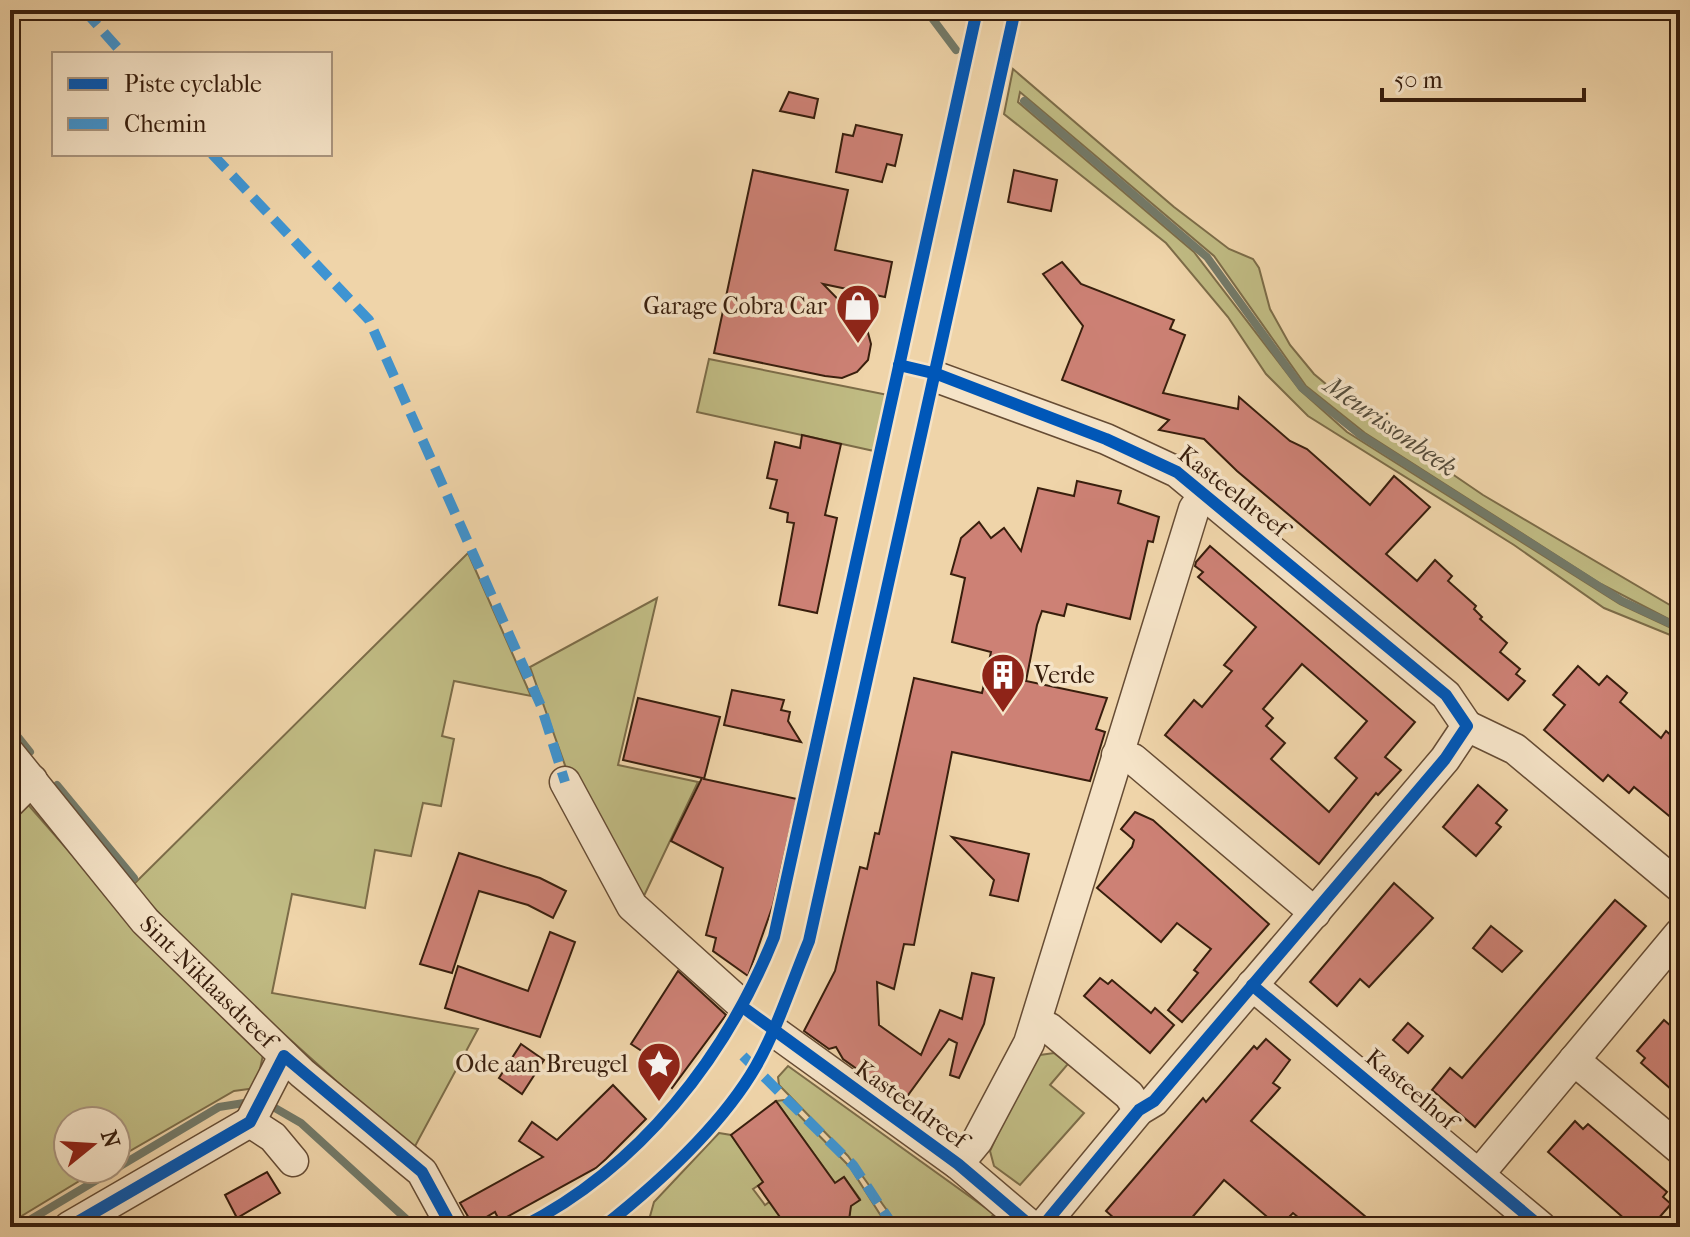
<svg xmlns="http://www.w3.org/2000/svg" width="1690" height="1237" font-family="'IM FELL French Canon',serif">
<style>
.green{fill:#c0bb83;stroke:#7c6c48;stroke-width:2}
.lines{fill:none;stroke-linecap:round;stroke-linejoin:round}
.stream{stroke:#737a69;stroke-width:8}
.building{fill:#cd8175;stroke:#381e0d;stroke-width:2;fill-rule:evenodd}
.minor-casing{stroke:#664c34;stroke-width:33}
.major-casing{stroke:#381e0d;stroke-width:41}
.minor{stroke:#f5e3c7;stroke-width:30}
.major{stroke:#efd4a9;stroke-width:38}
.quiet{stroke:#3e94d2;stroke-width:10;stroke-dasharray:20 10;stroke-linecap:butt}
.cycleway-casing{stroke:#f5e3c7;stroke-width:17}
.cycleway{stroke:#0057b8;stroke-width:12}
.labels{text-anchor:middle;stroke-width:7;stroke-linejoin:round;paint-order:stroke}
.poi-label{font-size:24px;fill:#381e0d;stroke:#f5e3c7;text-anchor:end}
.street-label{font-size:24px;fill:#381e0d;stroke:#f5e3c7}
.water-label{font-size:26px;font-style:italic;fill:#554c3b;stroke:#f5e3c7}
</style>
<rect width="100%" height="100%" fill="#efd4a9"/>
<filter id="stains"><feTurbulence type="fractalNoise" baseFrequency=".0025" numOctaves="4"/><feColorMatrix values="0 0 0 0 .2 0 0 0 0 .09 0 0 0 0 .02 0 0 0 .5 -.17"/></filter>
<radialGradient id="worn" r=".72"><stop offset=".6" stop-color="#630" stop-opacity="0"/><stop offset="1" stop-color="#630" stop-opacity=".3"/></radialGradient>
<g class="green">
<path d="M1013,69L1174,207L1229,249L1253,259L1259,268L1270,309L1290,345L1314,374L1351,405L1483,495L1680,611V625L1601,584L1365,433L1306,386L1214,256L1020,92L1018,102L1194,252L1300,390L1347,432L1620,604L1680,632V639L1604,608L1514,545L1308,416L1266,374L1228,317L1166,243L1004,114Z"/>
<path d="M709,359L888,395L874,451L697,412Z"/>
<path d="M468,553L531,696L454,681L442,736L454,739L441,806L423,803L411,856L375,850L365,908L292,894L272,993L478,1029L413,1150L206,964L133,885Z"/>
<path d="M657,598L618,765L698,782L642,900L566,768L530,667Z"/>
<path d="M10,784L116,905L263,1055L256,1088L234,1091L116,1159V1121H68V1169H99L10,1223Z"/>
<path d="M1054,1053L1068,1064L1050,1085L1084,1113L1020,1185L994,1166L990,1151L1033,1056Z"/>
<path d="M788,1066L994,1214L983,1227H899L848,1156L779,1085L778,1077Z"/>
<path d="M784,1100L850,1167L888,1227H849L845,1221L850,1214L846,1209L860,1199L844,1177L835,1183L776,1101Z"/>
<path d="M719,1133L731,1135L765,1181L753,1189L765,1205L776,1197L787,1227H647L654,1202Z"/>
</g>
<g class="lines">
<g class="stream">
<path d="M926,10L956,50"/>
<path d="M1024,101L1207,257L1302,388L1359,434L1622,601L1680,628"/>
<path d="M10,727L30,752"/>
<path d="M57,785L134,878"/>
<path d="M275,1108L301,1123L415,1227"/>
<path d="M18,1227L219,1107L244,1103"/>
</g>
</g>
<g class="building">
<path d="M789,92L818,99L814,118L780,111Z"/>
<path d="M856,125L902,135L895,166L887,164L882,182L836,172L843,134L853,136Z"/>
<path d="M753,170L848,190L835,250L892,262L885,297L823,284L867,329L871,344L868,360L857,372L842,378L825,376L714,353Z"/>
<path d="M1014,170L1057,180L1051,211L1008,202Z"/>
<path d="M1062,262L1081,284L1174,320L1170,329L1185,335L1163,393L1238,409L1239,397L1290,441L1307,449L1370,505L1394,476L1430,507L1386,554L1417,581L1435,560L1452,576L1448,581L1476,606L1474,609L1482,617L1480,619L1507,643L1500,652L1520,669L1516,674L1525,681L1508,700L1237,471L1204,439L1159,430L1169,420L1062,380L1083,326L1043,274Z"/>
<path d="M802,435L841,444L825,515L837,518L817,613L779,605L794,523L787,522L788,513L770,508L777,480L767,478L775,442L800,448Z"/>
<path d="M1077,481L1121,491L1118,503L1159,517L1153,542L1148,541L1130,619L1067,604L1064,616L1042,611L1037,625L1026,681L1107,698L1096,729L1105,732L1090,781L952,752L914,945L904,944L894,989L877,982L879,1025L921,1055L940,1010L962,1019L972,973L994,978L984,1024L959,1078L950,1075L957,1043L949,1039L903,1102L843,1059L836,1047L829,1049L804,1031L835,971L860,867L867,869L875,833L879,834L914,678L982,693L991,652L952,642L965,578L951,574L961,538L979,522L991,538L1004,528L1021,551L1038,488L1074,496Z"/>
<path d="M1210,546L1415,722L1385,757L1401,770L1378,795L1376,793L1319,864L1165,735L1194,700L1202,707L1232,671L1224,665L1256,627L1198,577L1203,572L1195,566L1196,562ZM1302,664L1367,721L1335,758L1357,778L1329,812L1271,759L1285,743L1266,726L1273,718L1263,709Z"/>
<path d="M1578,666L1599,685L1607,676L1627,693L1620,702L1661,738L1666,731L1680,743V825L1634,787L1629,793L1608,775L1603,781L1544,730L1565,705L1553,695Z"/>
<path d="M732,690L784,700L781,710L790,712L788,721L801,742L724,725Z"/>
<path d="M638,698L720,717L704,779L797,799L773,905L748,976L713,951L716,938L706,935L723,868L671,841L702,778L623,760Z"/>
<path d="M1478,785L1507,810L1496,823L1501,827L1476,856L1443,827Z"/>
<path d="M1135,812L1153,820L1269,924L1182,1022L1168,1010L1198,973L1194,970L1211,949L1177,923L1161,942L1097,888L1132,847L1134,840L1121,829Z"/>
<path d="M952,837L1029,854L1018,901L990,895L994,880Z"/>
<path d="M459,853L540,878L566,891L553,918L528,905L479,891L452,973L420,964Z"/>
<path d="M1394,883L1433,918L1369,987L1360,979L1337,1006L1310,982Z"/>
<path d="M1615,900L1646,926L1475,1127L1432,1090L1450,1068L1462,1078Z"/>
<path d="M1491,926L1522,951L1502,972L1473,948Z"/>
<path d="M550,932L575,942L540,1037L445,1008L458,966L528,991Z"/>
<path d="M678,971L726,1015L672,1088L653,1073L660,1063L631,1044Z"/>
<path d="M1100,978L1108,984L1112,980L1151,1013L1155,1008L1174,1025L1150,1053L1084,996Z"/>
<path d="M1664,1020L1680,1034V1097L1641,1063L1645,1058L1637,1051Z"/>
<path d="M1408,1023L1423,1036L1408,1053L1393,1040Z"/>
<path d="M1266,1039L1290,1060L1273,1083L1280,1088L1251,1121L1378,1227H1310L1293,1213L1279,1227L1224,1180L1184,1227H1124L1106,1211L1203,1098L1206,1102L1254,1046L1257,1049Z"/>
<path d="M521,1044L544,1060L522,1094L499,1078Z"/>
<path d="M613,1085L646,1119L606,1159L596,1168L507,1217L498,1218L495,1212L473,1225L460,1203L543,1157L519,1141L532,1122L557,1140Z"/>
<path d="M776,1101L835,1183L844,1177L860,1200L851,1206L848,1227H787L758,1186L763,1182L731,1135Z"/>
<path d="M1575,1121L1583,1129L1588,1124L1667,1192L1663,1197L1671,1204L1651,1227H1634L1548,1152Z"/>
<path d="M267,1172L280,1193L237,1218L225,1195Z"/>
</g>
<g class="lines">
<g class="minor-casing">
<g id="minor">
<path d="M920,371L1106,439L1177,472L1446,695L1467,726"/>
<path d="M1467,726L1515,749L1680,887"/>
<path id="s1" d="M10,754L145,921L302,1073L422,1172L452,1227"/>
<path d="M1117,755L1133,759L1315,913"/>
<path d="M565,782L632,906L761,1022L958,1164L1032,1227"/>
<path d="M10,802L32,780"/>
<path d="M1252,985L1541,1227"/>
<path d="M1036,1024L1049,1028L1129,1095L1139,1110"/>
<path d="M1574,1060L1680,1149"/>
<path d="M250,1122L284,1056"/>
<path d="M250,1122L273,1137L293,1161"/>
<path d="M958,1164L977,1141L1029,1043L1194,509L1206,492"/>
<path d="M1479,1174L1680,933"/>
<path d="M69,1227L250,1122"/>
<path d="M1042,1227L1139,1110L1154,1101L1445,759L1467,726"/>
</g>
</g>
<g class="major-casing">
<path id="major" d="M569,1227C647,1182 717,1107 759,1027C769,1007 774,984 781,964C810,878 826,788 846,699C898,470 948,240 997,10"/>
</g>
<use href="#minor" class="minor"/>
<use href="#major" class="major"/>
<g class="quiet">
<path d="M84,10L123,54"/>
<path d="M212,154L369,320L541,706L565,782"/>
<path d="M1678,641L1680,642"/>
<path d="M743,1056L853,1165L894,1227"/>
</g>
<g class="cycleway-casing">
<g id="cycleway">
<path d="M899,365L937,374L1106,439L1177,472L1446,695L1467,726L1445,759L1154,1101L1139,1110L1042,1227"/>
<path d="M1252,985L1541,1227"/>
<path d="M744,1008L958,1164L1032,1227"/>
<path d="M69,1227L250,1122L284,1056L422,1172L452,1227"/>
<path d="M522,1227C640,1167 726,1057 774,937L977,10"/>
<path d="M603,1227C656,1185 722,1125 756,1066C778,1027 792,982 809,941L1015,10"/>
</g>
</g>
<use href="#cycleway" class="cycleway"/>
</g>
<defs>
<g id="shop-pin" transform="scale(2.3)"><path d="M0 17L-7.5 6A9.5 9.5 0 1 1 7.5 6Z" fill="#8f2418" stroke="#f5e3c7"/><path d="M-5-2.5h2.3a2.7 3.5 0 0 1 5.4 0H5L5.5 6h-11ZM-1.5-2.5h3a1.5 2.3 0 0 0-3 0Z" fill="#fff"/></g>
<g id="building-pin" transform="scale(2.3)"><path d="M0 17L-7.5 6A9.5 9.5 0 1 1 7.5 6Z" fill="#8f2418" stroke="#f5e3c7"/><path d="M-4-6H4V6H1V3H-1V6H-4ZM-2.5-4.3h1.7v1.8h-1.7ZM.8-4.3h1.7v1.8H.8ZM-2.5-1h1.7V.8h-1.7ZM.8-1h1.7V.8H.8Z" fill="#fff"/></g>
<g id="sight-pin" transform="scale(2.3)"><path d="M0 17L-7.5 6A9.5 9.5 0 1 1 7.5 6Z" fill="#8f2418" stroke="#f5e3c7"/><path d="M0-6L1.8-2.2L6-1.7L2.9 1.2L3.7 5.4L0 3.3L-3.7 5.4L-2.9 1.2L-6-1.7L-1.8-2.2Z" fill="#fff"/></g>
</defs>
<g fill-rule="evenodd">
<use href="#shop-pin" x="858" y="306"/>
<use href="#building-pin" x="1003" y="675"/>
<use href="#sight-pin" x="659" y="1064"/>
</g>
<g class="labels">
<g class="poi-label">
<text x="827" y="314">Garage Cobra Car</text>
<text x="1034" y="683" text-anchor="start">Verde</text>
<text x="628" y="1072">Ode aan Breugel</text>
</g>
<g class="street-label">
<text transform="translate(1233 491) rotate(38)" y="8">Kasteeldreef</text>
<text dy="8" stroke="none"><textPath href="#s1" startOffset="302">Sint-Niklaasdreef</textPath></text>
<text transform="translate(1411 1089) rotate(40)" y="8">Kasteelhof</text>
<text transform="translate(911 1104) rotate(36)" y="8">Kasteeldreef</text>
</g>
<g class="water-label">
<text transform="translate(1391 426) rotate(35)" y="9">Meurissonbeek</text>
</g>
</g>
<rect width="1690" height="1237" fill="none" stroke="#efd4a9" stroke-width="40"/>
<rect x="12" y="12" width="1666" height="1213" fill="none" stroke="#381e0d" stroke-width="4"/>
<rect x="20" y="20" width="1650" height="1197" fill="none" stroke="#381e0d" stroke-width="2"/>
<rect x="52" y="52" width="280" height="104" fill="#f5e3c7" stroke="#a9947d" stroke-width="2"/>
<rect x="68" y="78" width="40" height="12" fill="#0057b8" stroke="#a9947d" stroke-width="2"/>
<text x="124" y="92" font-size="24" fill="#381e0d">Piste cyclable</text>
<rect x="68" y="118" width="40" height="12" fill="#3e94d2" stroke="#a9947d" stroke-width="2"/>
<text x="124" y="132" font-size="24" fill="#381e0d">Chemin</text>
<g transform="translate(92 1145) rotate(72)"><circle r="38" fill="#f5e3c7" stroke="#a9947d" stroke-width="2"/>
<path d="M0-6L14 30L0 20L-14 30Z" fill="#8f2418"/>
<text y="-12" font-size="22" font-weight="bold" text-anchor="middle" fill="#381e0d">N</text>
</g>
<path d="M1382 88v12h202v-12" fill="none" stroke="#381e0d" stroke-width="4"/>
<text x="1394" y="88" font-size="24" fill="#381e0d" stroke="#f5e3c7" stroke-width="6" paint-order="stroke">50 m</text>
<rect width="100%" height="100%" filter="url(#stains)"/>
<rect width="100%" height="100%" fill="url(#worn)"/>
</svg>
